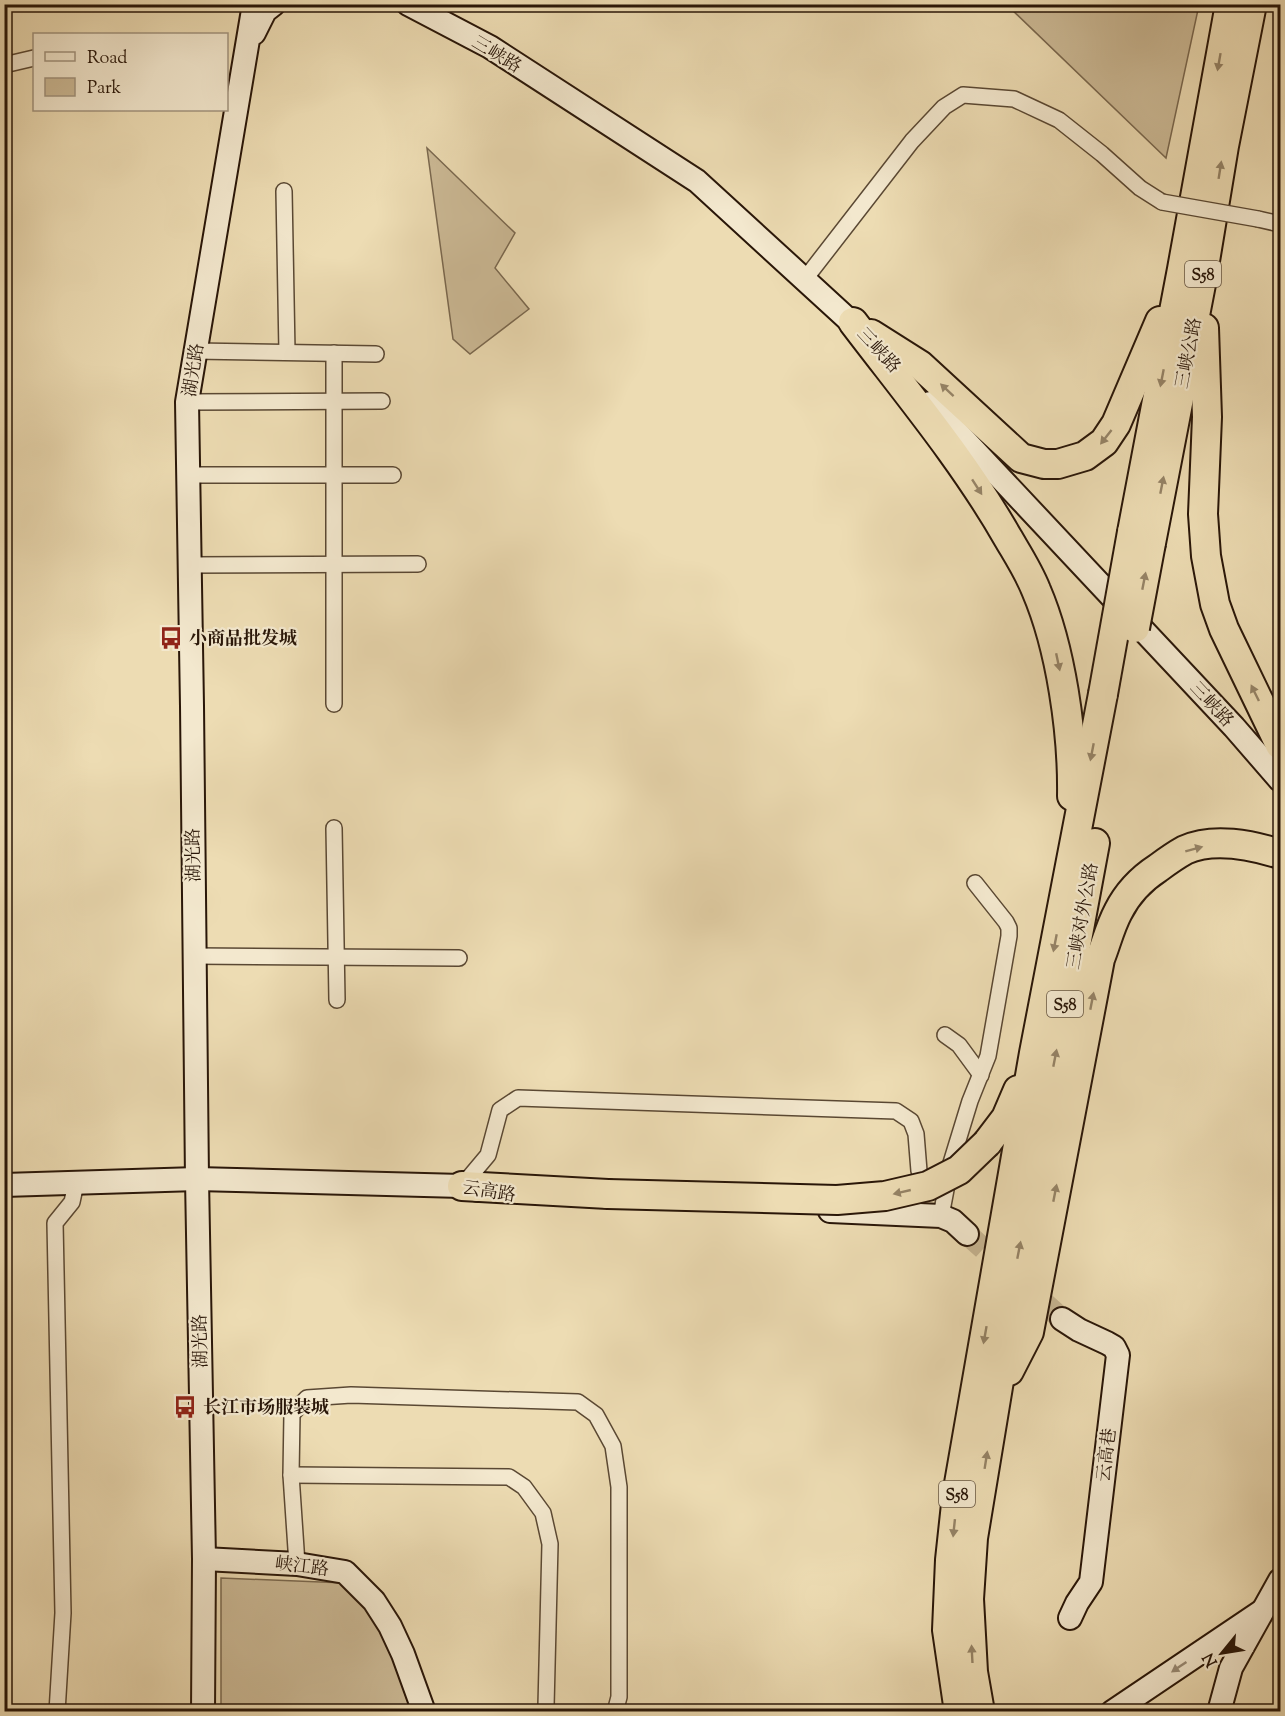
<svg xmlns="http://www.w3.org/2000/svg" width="1285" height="1716" font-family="'Sorts Mill Goudy','Noto Serif SC',serif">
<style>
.green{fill:#ccba96;stroke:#7a684f;stroke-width:1.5}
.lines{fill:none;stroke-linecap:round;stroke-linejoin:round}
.secondary-tunnel{stroke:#c6b491;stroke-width:22;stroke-dasharray:22 11;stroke-linecap:butt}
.street-casing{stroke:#5a4833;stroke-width:18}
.secondary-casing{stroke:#291608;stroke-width:26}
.highway-casing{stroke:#291608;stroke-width:32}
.street{stroke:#f3e8ce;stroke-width:15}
.secondary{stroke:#f3e8ce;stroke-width:22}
.highway{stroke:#eddcb3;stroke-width:28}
.street-bridge-casing{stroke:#5a4833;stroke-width:18;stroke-linecap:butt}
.highway-bridge-casing{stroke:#291608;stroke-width:32;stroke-linecap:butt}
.street-bridge{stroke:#f3e8ce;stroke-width:15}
.highway-bridge{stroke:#eddcb3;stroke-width:28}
.oneway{fill:#958366}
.oneway2{fill:#988a75}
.labels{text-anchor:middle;stroke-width:4.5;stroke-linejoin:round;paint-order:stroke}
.shield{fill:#f3e8ce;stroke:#665543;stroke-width:1.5}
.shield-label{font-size:16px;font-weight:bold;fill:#291608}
.street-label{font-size:18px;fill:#291608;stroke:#f3e8ce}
.poi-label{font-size:18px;font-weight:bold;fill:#291608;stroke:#f3e8ce;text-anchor:start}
</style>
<rect width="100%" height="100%" fill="#eddcb3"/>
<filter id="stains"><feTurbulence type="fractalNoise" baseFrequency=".00333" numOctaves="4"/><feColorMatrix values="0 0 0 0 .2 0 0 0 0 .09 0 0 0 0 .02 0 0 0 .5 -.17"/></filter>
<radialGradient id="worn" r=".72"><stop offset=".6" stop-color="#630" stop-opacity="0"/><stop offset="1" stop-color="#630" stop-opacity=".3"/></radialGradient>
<g class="green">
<path d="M1007,5H1199L1166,158Z"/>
<path d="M427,148L515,233L495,268L529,309L470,354L453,339Z"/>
<path d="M221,1578L345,1583L369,1609L390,1651L411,1711H221Z"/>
</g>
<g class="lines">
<path class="secondary-tunnel" d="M967,1234L1062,1319"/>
<g class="street-casing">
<g id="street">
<path d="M4,65L34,58"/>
<path d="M284,191L287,352"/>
<path d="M1258,219L1280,224"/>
<path d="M805,279L912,141L944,107L963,95L1014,99L1059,120L1102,154L1140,188L1162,202"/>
<path d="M195,351L376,354"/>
<path d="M334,353V704"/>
<path d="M187,402L382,401"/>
<path d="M188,475H393"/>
<path d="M190,565L418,564"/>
<path d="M334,828L337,1000"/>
<path d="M194,956L459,958"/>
<path d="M945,1035L959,1045L981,1075"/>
<path d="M462,1186L488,1155L500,1110L518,1098L896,1111L911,1121L916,1134L919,1171"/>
<path d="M941,1216L951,1163L970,1101L988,1056L1009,936V928L1006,922L975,883"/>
<path d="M291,1475L509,1477L524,1487L543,1513L550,1544L546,1706L548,1712"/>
<path d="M297,1564L291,1475L292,1414L307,1398L351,1395L578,1402L596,1415L613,1446L619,1487V1697L615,1712"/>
<path d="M57,1712L63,1613L55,1223L72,1202L76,1183"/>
</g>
</g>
<g class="secondary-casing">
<g id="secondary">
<path d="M408,4L490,47L697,181L864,334"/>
<path d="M254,33L265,11L274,4"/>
<path d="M930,403L1234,727L1280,780"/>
<path d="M4,1185L197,1179L462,1186L478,1190"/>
<path d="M830,1211L941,1216L953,1221L967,1234"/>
<path d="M1062,1319L1079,1330L1107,1343L1114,1347L1118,1355L1091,1582L1077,1603L1070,1618"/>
<path d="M204,1559L297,1564L345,1572L374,1601L390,1626L403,1654L424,1712"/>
<path d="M203,1712L204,1559L197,1179L192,706L187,402L254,4"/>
<path d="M1112,1712L1262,1611"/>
<path d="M1219,1712L1231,1668L1280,1580"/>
</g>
</g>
<g class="highway-casing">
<g id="highway">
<path d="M853,322C907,393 964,461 1008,538C1018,555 1029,572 1036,590C1061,648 1073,733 1072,796"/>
<path d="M1204,328L1207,417L1203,514L1206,556L1215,604L1224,629L1280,745"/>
<path d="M871,334L920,365L1021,458L1044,464H1058L1085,456L1104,442L1116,424L1160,321"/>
<path d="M1132,532L1182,269L1230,4"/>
<path d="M1151,543L1202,279L1224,146L1252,4"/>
<path d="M987,1143L1006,1118L1018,1090"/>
<path d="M462,1186L608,1194"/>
<path d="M1009,1371L1029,1332L1100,959C1106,944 1110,927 1118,912C1127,894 1141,879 1158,868C1166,862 1176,855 1185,850C1214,837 1251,845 1280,854"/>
<path d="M959,1712L947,1630L950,1560L957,1495L1034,1053L1103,694"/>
<path d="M980,1712L973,1672L969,1599L973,1538L1011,1308L1015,1274L1095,843"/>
</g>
</g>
<use href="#street" class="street"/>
<use href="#secondary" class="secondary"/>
<use href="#highway" class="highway"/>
<g class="street-bridge-casing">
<path id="street-bridge" d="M1162,202L1258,219"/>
</g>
<g class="highway-bridge-casing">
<g id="highway-bridge">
<path d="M1135,628L1151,543"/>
<path d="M1103,694L1132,532"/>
<path d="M608,1194L837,1200L885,1196L928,1186L959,1170L987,1143"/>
</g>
</g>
<use href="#street-bridge" class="street-bridge"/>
<use href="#highway-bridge" class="highway-bridge"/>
</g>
<defs><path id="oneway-solid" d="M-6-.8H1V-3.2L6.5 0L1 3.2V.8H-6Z" transform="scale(1.5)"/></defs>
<g class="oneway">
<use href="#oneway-solid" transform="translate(1219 62) rotate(100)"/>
<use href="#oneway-solid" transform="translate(1220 170) rotate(-81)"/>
<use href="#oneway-solid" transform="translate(1162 378) rotate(101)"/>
<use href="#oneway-solid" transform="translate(947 390) rotate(-137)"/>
<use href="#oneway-solid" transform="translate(1106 437) rotate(128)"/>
<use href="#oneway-solid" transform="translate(1162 485) rotate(-79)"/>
<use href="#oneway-solid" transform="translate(977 487) rotate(57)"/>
<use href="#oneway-solid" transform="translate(1144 581) rotate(-79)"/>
<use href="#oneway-solid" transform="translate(1058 662) rotate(78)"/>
<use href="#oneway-solid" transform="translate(1255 693) rotate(-116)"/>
<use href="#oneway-solid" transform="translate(1092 752) rotate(101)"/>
<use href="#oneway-solid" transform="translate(1194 849) rotate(-15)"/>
<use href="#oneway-solid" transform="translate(1055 943) rotate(101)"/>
<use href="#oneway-solid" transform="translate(1092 1001) rotate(-79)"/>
<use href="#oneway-solid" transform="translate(1055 1058) rotate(-79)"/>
<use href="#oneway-solid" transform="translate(902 1192) rotate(167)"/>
<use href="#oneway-solid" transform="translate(1055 1193) rotate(-79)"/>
<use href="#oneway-solid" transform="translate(1019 1250) rotate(-79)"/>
<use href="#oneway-solid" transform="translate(985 1335) rotate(100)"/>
<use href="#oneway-solid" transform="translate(986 1460) rotate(-81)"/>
<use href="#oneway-solid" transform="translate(954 1528) rotate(96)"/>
<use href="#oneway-solid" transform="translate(972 1654) rotate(-93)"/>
</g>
<use class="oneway2" href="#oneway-solid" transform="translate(1179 1667) rotate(146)"/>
<defs>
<g id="bus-bare" transform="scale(1.8)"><path d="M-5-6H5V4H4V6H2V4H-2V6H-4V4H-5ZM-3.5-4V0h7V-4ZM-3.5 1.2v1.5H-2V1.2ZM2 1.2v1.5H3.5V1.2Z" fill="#8f2418" stroke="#f3e8ce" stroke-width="2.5" paint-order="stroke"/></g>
</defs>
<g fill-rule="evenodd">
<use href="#bus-bare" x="171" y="638"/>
<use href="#bus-bare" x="185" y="1407"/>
</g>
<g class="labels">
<g class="shield">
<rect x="1185" y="261" width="36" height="26" rx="4.5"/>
<rect x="1047" y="991" width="36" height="26" rx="4.5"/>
<rect x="939" y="1481" width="36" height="26" rx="4.5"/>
</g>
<g class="shield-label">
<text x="1203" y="280">S58</text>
<text x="1065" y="1010">S58</text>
<text x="957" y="1500">S58</text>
</g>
<g class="street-label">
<text transform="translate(497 54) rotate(31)" y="6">三峡路</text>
<text transform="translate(879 350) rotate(47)" y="6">三峡路</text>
<text transform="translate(1188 353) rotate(-79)" y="6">三峡公路</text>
<text transform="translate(193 370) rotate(-81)" y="6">湖光路</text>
<text transform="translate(1212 704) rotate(47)" y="6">三峡路</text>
<text transform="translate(193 855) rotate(-91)" y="6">湖光路</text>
<text transform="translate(1082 916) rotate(-80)" y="6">三峡对外公路</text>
<text transform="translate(489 1191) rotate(9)" y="6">云高路</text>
<text transform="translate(200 1341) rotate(-91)" y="6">湖光路</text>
<text transform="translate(1106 1455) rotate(-83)" y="6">云高巷</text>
<text transform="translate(302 1566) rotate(7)" y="6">峡江路</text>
</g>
<g class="poi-label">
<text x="189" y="644">小商品批发城</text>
<text x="203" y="1413">长江市场服装城</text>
</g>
</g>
<rect width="1285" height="1716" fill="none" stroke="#eddcb3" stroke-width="24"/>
<rect x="6" y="6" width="1273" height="1704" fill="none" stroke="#291608" stroke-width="3"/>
<rect x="12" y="12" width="1261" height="1692" fill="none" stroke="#291608" stroke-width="1.5"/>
<rect x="33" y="33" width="195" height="78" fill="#f3e8ce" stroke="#a2947f" stroke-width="1.5"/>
<rect x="45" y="52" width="30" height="9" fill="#f3e8ce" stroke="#a2947f" stroke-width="1.5"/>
<text x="87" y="63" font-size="18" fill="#291608">Road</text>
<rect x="45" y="78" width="30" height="18" fill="#ccba96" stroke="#a2947f" stroke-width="1.5"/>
<text x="87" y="93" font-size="18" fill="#291608">Park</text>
<g transform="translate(1222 1653) rotate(240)" stroke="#f3e8ce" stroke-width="4.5" paint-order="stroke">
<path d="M0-4.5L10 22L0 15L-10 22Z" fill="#291608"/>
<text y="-9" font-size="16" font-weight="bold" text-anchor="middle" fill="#291608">N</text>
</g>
<rect width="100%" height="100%" filter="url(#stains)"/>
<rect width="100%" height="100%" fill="url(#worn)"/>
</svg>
